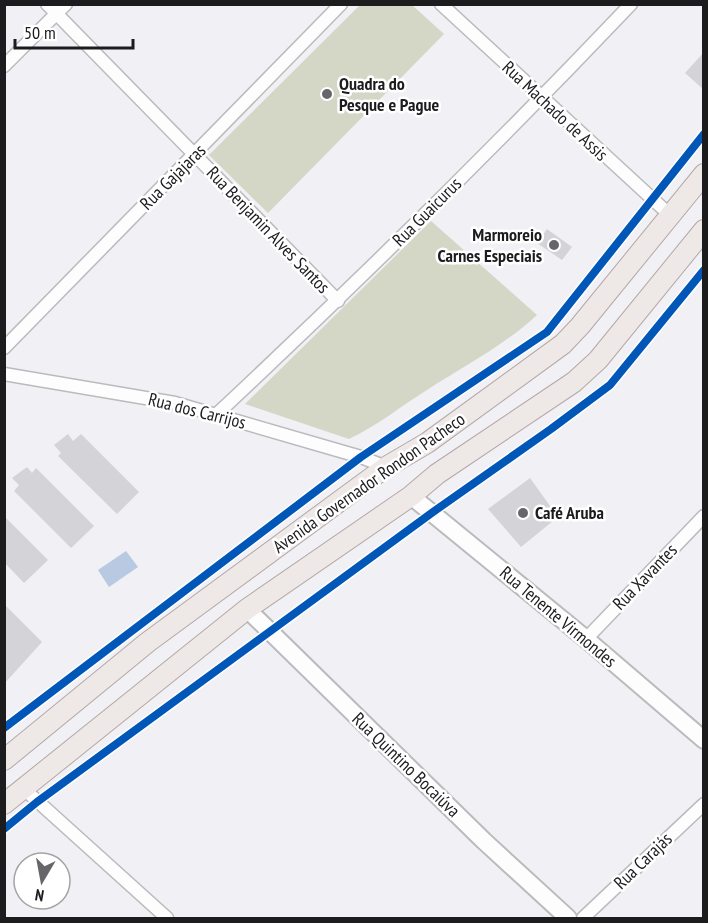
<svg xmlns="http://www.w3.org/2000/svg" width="708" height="923" font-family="'PT Sans Narrow',sans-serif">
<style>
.green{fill:#d4d6c6}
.water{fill:#b7cae1}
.building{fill:#d4d4d8}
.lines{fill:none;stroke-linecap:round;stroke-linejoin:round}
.minor-casing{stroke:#bbbbbe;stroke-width:15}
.tertiary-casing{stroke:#bbbbbe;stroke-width:20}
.primary-casing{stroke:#b4a8a7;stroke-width:22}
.minor{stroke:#fdfdfe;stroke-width:12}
.tertiary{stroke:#fdfdfe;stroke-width:16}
.primary{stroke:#eee8e7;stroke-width:20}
.cycleway-casing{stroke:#fff;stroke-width:11}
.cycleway{stroke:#0057b8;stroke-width:8}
.poi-dot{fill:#66666a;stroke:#fff;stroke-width:2}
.labels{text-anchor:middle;stroke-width:5;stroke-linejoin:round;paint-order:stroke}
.poi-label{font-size:18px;font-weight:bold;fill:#1c1c1f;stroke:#fff;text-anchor:start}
.street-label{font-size:18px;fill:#1c1c1f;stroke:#fff}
</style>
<rect width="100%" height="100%" fill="#f0f0f5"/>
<g class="green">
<path d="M360,5H412L444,34L268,213L209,155Z"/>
<path d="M431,221L537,315C505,345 464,366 427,390C401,406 377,426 349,439L245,404Z"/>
</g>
<path class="water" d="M126,551L138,567L109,587L98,570Z"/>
<g class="building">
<path d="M704,52V90L685,73Z"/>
<path d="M547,229L572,247L562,260L537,243Z"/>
<path d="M68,434L73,441L81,434L139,492L117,514L58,456L61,453L54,445Z"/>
<path d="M27,467L32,473L36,468L94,526L71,548L14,491L19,485L12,478Z"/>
<path d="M530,478L558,517L521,547L488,509Z"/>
<path d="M4,516L48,560L24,583L4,562Z"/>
<path d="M4,604L42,642L4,684Z"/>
</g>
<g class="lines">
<g class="minor-casing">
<g id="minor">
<path d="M47,4L338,301"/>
<path d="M441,4L671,216"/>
<path d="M4,66L66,4"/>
<path d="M4,348L341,4"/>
<path d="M4,374L175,403L361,457L386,467"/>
<path d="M217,414C359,281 497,145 631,4"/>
<path d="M586,639L704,516"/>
<path d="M24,789L167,918"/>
<path d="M583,918L704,804"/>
</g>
</g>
<g class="tertiary-casing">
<g id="tertiary">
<path d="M411,496L586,639L704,740"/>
<path d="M247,609L484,841L568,918"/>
</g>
</g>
<g class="primary-casing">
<g id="primary">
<path d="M4,760L148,642L386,467L427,443L563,344L580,326L704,174"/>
<path d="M4,804L247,609L411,496L437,474L574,382L598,360L704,230"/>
</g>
</g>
<use href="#minor" class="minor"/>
<use href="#tertiary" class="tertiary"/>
<use href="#primary" class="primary"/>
<g class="cycleway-casing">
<g id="cycleway">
<path d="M4,728L361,457L547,332L704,134"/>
<path d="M4,829L37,802L433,512L551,429L610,385L704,270"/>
</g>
</g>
<use href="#cycleway" class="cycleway"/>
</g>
<g class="poi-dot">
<circle cx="327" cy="94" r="6"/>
<circle cx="554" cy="245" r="6"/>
<circle cx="523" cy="513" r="6"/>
</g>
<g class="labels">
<g class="poi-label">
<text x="339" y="90">Quadra do<tspan x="339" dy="21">Pesque e Pague</tspan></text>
<text x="542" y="241" text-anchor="end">Marmoreio<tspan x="542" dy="21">Carnes Especiais</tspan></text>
<text x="535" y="519">Café Aruba</text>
</g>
<g class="street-label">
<text transform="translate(555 111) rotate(43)" y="6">Rua Machado de Assis</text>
<text transform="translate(173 177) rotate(-45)" y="6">Rua Gajajaras</text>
<text transform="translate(427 212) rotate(-45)" y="6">Rua Guaicurus</text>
<text transform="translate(268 230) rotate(46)" y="6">Rua Benjamin Alves Santos</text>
<text transform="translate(197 411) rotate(14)" y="6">Rua dos Carrijos</text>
<text transform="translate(369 483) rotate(-35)" y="6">Avenida Governador Rondon Pacheco</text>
<text transform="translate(645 577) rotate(-46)" y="6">Rua Xavantes</text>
<text transform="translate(558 617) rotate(40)" y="6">Rua Tenente Virmondes</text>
<text transform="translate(406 765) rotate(44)" y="6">Rua Quintino Bocaiúva</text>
<text transform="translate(643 861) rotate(-44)" y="6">Rua Carajás</text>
</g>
</g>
<rect width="708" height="923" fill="none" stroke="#1c1c1f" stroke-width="12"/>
<g transform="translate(42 881) rotate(190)"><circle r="28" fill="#ffffff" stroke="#a4a4a5" stroke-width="1.5"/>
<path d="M0-4.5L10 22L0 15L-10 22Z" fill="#66666a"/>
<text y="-9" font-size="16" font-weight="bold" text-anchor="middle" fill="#1c1c1f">N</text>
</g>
<path d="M15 39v9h118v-9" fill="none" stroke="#1c1c1f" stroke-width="3"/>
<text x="24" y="39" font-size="18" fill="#1c1c1f" stroke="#ffffff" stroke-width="4.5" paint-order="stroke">50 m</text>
</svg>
